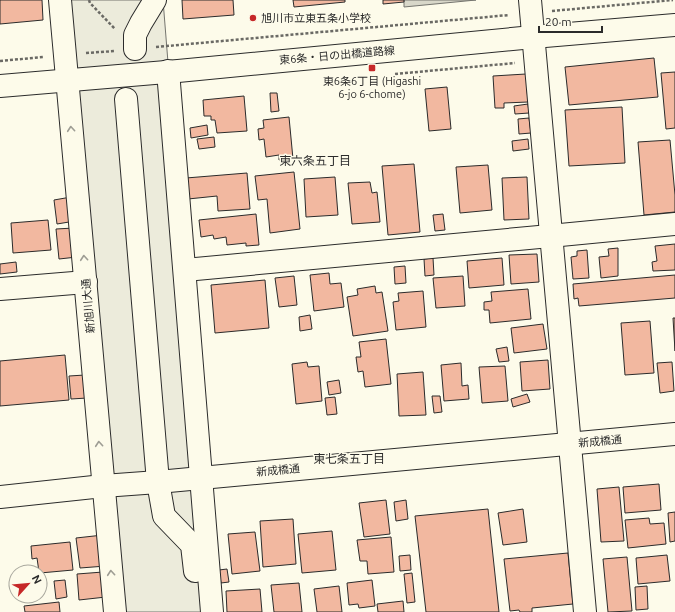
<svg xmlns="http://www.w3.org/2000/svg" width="675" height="612" font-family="Ubuntu,'Noto Sans JP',sans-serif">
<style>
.green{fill:#ecebdb;stroke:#74746e}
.water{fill:#d8d7c9;stroke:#74746e}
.building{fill:#f2b8a0;stroke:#2b2b2b}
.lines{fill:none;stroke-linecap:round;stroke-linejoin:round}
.minor-casing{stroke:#2b2b2b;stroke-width:24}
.path{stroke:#6a6964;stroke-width:2.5;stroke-dasharray:3 2;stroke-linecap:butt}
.minor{stroke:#fdfbea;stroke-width:22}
.oneway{stroke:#9e9d94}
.poi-dot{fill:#c62828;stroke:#fdfbea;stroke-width:1.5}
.labels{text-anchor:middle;stroke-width:3;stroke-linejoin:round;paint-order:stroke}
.poi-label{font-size:11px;fill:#2b2b2b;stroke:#fdfbea;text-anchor:start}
.street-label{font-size:11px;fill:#2b2b2b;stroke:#fdfbea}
.neighbourhood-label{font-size:12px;fill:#2b2b2b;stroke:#fdfbea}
</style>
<rect width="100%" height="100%" fill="#fdfbea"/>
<path class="green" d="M60,0H163L212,612H115Z"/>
<path class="water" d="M404,0H476L404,7Z"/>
<g class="building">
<path d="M0,0H42L43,20L0,24Z"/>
<path d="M182,0H233L234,15L183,19Z"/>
<path d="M293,0H345V2L294,7Z"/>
<path d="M383,0H404V2L383,4Z"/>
<path d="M654,58L658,97L569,105L565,67Z"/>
<path d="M675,72V128L666,129L661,73Z"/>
<path d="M526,74L528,102L504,103V108H495L493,76Z"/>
<path d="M447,87L451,129L429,131L425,89Z"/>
<path d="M270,93H277L279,111L271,112Z"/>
<path d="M244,96L247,131L217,133L215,120H211V116H204L203,100Z"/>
<path d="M528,104L529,113L515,114L514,106Z"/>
<path d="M622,107L625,163L569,166L565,110Z"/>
<path d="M289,117L293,159L279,160V155L266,157L264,139L259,140L258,129L264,128L263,120Z"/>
<path d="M529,118L531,133L519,134L518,119Z"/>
<path d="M207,125L208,135L191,138L190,128Z"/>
<path d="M214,137L215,147L199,149L197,139Z"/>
<path d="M528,139L529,149L513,151L512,141Z"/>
<path d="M670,140L675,195V212L644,215L638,142Z"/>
<path d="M414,164L420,232L388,235L382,166Z"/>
<path d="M488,165L492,210L460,213L456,167Z"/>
<path d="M294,172L300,229L270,233L267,199L258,200L255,176Z"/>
<path d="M247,173L250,209L218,211L217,196L188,199L186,178Z"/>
<path d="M335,177L338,215L306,217L304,179Z"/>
<path d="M527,177L529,219L504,220L502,178Z"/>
<path d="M370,182L372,193L377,192L380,222L352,224L348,183Z"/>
<path d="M71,197L75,221L57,224L54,200Z"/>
<path d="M256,214L259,245L246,246V243L227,245L226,237L214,239L213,235L201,237L199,220Z"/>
<path d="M443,214L445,230L435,231L433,215Z"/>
<path d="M48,220L51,250L13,253L11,223Z"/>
<path d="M74,228L77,257L59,259L56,229Z"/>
<path d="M675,244V270L653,271L652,262L657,261L655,246Z"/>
<path d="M618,248V276L601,278L599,257L609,256L608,249Z"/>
<path d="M587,250L589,278L573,279L571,257L577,256V251Z"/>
<path d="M537,254L539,282L511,284L509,255Z"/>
<path d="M433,258L434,275L425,276L424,259Z"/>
<path d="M502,258L504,285L469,288L467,261Z"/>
<path d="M16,262L17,272L0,274V264Z"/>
<path d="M405,266L406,283L395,284L394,267Z"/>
<path d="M329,273L330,284L341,283L344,307L314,311L310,275Z"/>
<path d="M675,275V298L579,306L578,298L574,299L573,284Z"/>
<path d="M294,276L297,305L279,307L275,278Z"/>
<path d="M463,276L465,306L436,308L433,278Z"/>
<path d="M265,280L269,328L215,333L211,285Z"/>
<path d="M375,286L376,293L382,292L388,331L353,336L347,297L358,295L357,289Z"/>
<path d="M528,289L531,319L490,323L489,310H484V302L492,301L491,292Z"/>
<path d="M423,291L426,327L396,330L393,302L399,301L398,293Z"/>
<path d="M310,315L312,329L300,331L299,317Z"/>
<path d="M673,318H675V351Z"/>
<path d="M650,321L654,373L625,375L621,323Z"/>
<path d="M543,324L547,349L514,353L511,328Z"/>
<path d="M386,339L391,384L365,387L363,371L358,372L356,357H361L359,342Z"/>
<path d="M507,347L509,361L499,362L496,349Z"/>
<path d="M65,355L69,400L0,406V361Z"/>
<path d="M548,360L550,389L522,391L520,362Z"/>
<path d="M307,362L308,367L319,366L322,401L296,404L292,364Z"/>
<path d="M672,362L674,391L660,393L657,363Z"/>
<path d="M461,363L462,386L468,385L469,399L444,401L441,365Z"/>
<path d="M505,366L508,401L482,403L479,367Z"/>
<path d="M423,372L426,415L399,416L397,374Z"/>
<path d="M85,375L87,398L71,399L69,376Z"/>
<path d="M339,380L341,393L329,395L327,382Z"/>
<path d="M527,394L530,402L513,407L511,399Z"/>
<path d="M432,396H440L442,412L434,413Z"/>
<path d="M335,397L337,414L327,415L325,398Z"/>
<path d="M659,484L661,510L625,513L623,487Z"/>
<path d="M619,487L624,541L601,542L597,489Z"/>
<path d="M386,500L390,534L364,537L359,503Z"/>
<path d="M406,500L408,519L396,521L394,502Z"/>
<path d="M488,509L499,612H426L415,516Z"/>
<path d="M523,509L527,542L503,545L498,513Z"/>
<path d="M675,512V541L670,542L668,513Z"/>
<path d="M649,518L650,524L664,523L666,544L628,548L625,520Z"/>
<path d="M293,519L296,564L263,567L260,521Z"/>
<path d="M332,531L336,570L302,573L298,534Z"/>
<path d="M255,532L260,571L232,574L228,534Z"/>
<path d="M103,535L106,566L80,568L76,538Z"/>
<path d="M391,537L394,572L368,574L367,561H360L357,540Z"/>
<path d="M70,542L73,570L40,573L39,572L37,558L32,559L31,546Z"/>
<path d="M568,553L573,604L532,608V612H520L519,610L510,611L504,559Z"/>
<path d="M410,555L411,570L400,571L399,556Z"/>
<path d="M667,555L670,581L638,584L636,558Z"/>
<path d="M627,557L632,611L608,612L603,559Z"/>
<path d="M227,569L229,582L221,583L219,570Z"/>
<path d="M103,572L106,597L79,600L77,574Z"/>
<path d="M412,573L415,602L407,603L404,574Z"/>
<path d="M65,580L67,597L56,599L54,581Z"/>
<path d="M372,580L375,606L359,608L358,604L349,605L347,583Z"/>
<path d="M299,583L302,612H274L271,585Z"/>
<path d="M339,586L342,612H317L314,589Z"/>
<path d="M647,586L648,609L636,610L635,587Z"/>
<path d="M260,589L262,612H227L226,591Z"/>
<path d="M403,601L404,612H378L377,604Z"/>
<path d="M59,602L60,612H25L24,606Z"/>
</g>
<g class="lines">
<g class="minor-casing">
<g id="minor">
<path d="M60,0L115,612"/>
<path d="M530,0L585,612"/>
<path d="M135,49V35L141,23L155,0"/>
<path d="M168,71L212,612"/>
<path d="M0,86L178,71L533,37L675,25"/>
<path d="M126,99L158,482L164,516L192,545L195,571"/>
<path d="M185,270L550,236L675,224"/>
<path d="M0,289L86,282"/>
<path d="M0,497L103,486L158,482L675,434"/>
</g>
</g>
<g class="path">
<path d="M89,0L90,3L115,29"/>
<path d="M552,11L673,0"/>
<path d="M156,47L509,15"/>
<path d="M86,53L115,51"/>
<path d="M0,61L43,57"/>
<path d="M395,74L515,63"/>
</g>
<use href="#minor" class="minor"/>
</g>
<defs><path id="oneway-chevron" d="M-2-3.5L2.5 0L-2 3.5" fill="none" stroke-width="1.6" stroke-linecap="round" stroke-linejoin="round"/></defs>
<g class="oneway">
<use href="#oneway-chevron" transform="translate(71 129) rotate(-95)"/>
<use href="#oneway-chevron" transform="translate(84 258) rotate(-95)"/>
<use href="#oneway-chevron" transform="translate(99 444) rotate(-95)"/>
<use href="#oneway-chevron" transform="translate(111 573) rotate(-95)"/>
</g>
<g class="poi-dot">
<circle cx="253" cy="18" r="4"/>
<rect x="368" y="64" width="8" height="8" rx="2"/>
</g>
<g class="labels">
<g class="poi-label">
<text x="261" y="22">旭川市立東五条小学校</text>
<text x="372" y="85" text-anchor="middle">東6条6丁目 (Higashi<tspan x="372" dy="13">6-jo 6-chome)</tspan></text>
</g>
<g class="street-label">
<text transform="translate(337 55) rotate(-5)" y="4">東6条・日の出橋道路線</text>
<text transform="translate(88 306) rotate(-95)" y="4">新旭川大通</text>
<text transform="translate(600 441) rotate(-5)" y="4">新成橋通</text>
<text transform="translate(278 470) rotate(-5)" y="4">新成橋通</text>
</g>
<g class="neighbourhood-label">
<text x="315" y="165">東六条五丁目</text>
<text x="349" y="463">東七条五丁目</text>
</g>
</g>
<g transform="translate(28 584) rotate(63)"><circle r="19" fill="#fdfbea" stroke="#a9a89e"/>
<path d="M0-3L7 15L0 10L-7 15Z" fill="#c62828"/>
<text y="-6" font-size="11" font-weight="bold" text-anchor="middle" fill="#2b2b2b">N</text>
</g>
<path d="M539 26v6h63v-6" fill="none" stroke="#2b2b2b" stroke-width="2"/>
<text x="545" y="26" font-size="12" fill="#2b2b2b" stroke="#fdfbea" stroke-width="3" paint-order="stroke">20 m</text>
</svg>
